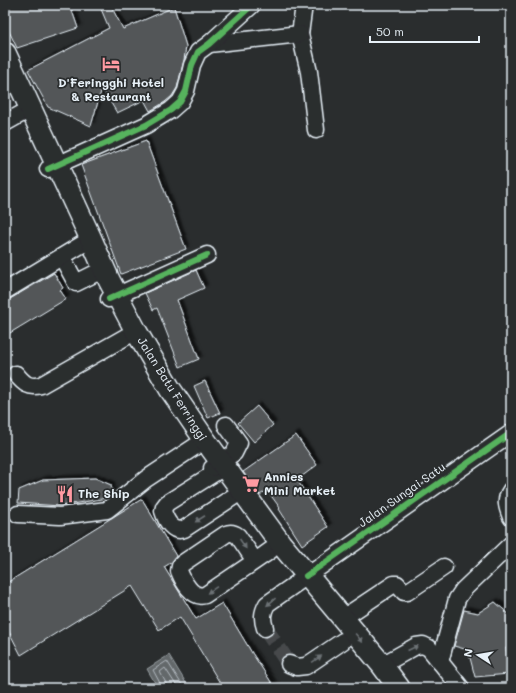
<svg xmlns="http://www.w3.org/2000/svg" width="516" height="693" font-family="Mali,sans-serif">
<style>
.water{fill:#63686b;stroke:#989fa3}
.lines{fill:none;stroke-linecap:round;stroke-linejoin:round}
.shore{stroke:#b3bac0;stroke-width:1}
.building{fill:#535759;stroke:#e8f1f8;filter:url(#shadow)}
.minor-tunnel{stroke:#464a4c;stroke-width:16;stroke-dasharray:16 8;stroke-linecap:butt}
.minor-casing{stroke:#e8f1f8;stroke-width:19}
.major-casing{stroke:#e8f1f8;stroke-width:24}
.minor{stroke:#2a2d2e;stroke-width:16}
.major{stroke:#2a2d2e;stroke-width:21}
.cycleway-casing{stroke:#2a2d2e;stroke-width:8}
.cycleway{stroke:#56b35d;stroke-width:6}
.oneway{fill:#6c7275}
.labels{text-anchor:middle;stroke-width:3.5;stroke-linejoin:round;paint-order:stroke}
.poi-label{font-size:12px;font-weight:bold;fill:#e8f1f8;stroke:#2a2d2e;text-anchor:start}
.street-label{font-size:12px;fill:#e8f1f8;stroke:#2a2d2e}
</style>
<defs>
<filter id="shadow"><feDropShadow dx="3.5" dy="-3.5" stdDeviation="1" flood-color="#0009"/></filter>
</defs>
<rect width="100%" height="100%" fill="#2a2d2e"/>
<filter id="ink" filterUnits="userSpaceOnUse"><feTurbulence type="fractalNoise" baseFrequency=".025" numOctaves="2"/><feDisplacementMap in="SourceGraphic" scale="8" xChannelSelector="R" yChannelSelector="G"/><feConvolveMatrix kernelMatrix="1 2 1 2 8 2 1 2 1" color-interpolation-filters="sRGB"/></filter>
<g filter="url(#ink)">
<path class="water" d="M169,655L189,688H158L147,669Z"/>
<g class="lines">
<g class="shore">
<path d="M161,688V685L153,670L167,661L184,688"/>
<path d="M166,688V683L160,672L165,668L178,688"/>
</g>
</g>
<g class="building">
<path d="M5,5H70L78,28L17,48L5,23Z"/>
<path d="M111,6L123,29L174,7L186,46L184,60L177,88L172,96L165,102L150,111L144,100L117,113L102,88L91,126L48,107L28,70L109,28L101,9Z"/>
<path d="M146,141L186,249L121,274L81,165Z"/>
<path d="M196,270L204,288L177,300L199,359L180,367L157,308L153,310L145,293Z"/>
<path d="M54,273L63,288L60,290L66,299L5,336V300L10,299Z"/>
<path d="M205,381L220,413L208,418L194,386Z"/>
<path d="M257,406L273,425L254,442L238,423Z"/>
<path d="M296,435L317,465L297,480L328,527L302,545L279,509L280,508L267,490L260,495L243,472Z"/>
<path d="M95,478L111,485L112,494L107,498L60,506L18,503L19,490L43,480Z"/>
<path d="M142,499L176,556L172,562L164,567L196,619L222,603L252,653L275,688H223L180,617L159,630L132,586L21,655L5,624V584Z"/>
<path d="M495,602L511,616V644L506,648L509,674L475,677L468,650L454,646L464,610L478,613Z"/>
</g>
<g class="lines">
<path class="minor-tunnel" d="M265,628L289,664"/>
<g class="minor-casing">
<g id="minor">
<path d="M304,5L300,34L309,72L316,130"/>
<path d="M209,44L300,34"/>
<path d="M5,123L30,109"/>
<path d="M48,169L146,125L171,110L180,102L186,91L192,65L198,52L209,44L252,5"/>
<path d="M62,257L76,283L96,273"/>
<path d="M5,291L91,239"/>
<path d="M109,299L207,255"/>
<path d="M16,374C24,384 29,388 41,385L136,331"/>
<path d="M224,467L167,503L164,507L163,511C166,521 173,533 184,529L233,497"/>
<path d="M212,468L234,453L239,443L226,425"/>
<path d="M511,490C504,500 507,507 511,517"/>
<path d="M18,514L60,516L107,510L146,479L205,440"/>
<path d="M255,561L238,536C234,533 231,532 226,534L183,563L180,566L179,571C183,581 192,599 205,595L264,555L271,550"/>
<path d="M343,618L394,584H397L404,592H407L444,567"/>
<path d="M265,628C262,619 262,613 267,604L511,433"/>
<path d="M440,662L457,599L463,590L511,544"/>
<path d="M289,664L297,667L306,666L343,641"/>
<path d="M382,665L416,646L423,645L429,648L461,688"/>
</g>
</g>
<g class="major-casing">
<path id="major" d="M5,53L91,239L109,280L136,331L170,389L205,440L281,544L382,665L399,688"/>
</g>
<use href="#minor" class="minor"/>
<use href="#major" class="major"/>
<g class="cycleway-casing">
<g id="cycleway">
<path d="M48,169L146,125L171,110L180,102L186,91L192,65L198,52L209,44L252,5"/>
<path d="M109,299L207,255"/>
<path d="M306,576L511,433"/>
</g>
</g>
<use href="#cycleway" class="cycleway"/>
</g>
<defs><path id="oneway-solid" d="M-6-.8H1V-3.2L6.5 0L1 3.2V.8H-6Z"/></defs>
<g class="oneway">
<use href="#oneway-solid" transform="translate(200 519) rotate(147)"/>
<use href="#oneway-solid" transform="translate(243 544) rotate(56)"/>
<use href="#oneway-solid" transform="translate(212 590) rotate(146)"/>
<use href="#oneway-solid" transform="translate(271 602) rotate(140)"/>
<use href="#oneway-solid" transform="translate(359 638) rotate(50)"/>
<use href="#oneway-solid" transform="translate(413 648) rotate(-25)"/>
<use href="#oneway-solid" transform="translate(317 659) rotate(-35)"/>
</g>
</g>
<defs>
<g id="hotel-bare" transform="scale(1.38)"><path d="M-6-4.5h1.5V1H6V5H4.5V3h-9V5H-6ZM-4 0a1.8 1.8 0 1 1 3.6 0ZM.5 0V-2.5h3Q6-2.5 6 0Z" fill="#ff9aa2" stroke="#2a2d2e" stroke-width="2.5" paint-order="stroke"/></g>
<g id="supermarket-bare" transform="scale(1.38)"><path d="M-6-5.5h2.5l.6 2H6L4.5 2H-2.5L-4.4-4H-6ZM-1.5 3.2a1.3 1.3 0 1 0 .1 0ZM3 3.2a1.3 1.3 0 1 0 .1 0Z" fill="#ff9aa2" stroke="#2a2d2e" stroke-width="2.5" paint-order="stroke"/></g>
<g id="restaurant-bare" transform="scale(1.38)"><path d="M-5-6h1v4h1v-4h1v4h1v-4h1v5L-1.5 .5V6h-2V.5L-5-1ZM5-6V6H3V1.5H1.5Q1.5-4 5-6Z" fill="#ff9aa2" stroke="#2a2d2e" stroke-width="2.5" paint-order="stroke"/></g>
</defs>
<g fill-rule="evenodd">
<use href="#hotel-bare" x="111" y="64"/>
<use href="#supermarket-bare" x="251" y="484"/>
<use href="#restaurant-bare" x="65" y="494"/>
</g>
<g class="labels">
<g class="poi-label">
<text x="111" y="87" text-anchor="middle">D'Feringghi Hotel<tspan x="111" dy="14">&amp; Restaurant</tspan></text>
<text x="264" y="481">Annies<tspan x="264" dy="14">Mini Market</tspan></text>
<text x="78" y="498">The Ship</text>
</g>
<g class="street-label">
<text transform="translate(172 389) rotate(58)" y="4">Jalan Batu Ferringgi</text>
<text transform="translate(402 495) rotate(-35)" y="4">Jalan Sungai Satu</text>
</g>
</g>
<rect width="516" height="693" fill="none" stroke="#2a2d2e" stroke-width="20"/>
<rect x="10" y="10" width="496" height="673" fill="none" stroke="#e8f1f8" stroke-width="1.5" filter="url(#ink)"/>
<g transform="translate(478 655) rotate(282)" stroke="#2a2d2e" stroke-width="3" paint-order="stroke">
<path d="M0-3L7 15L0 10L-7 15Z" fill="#e8f1f8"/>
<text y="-6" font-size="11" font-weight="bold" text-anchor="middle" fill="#e8f1f8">N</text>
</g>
<path d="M370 36v6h109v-6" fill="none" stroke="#e8f1f8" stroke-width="2"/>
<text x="376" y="36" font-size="12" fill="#e8f1f8" stroke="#2a2d2e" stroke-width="3" paint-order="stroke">50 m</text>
</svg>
